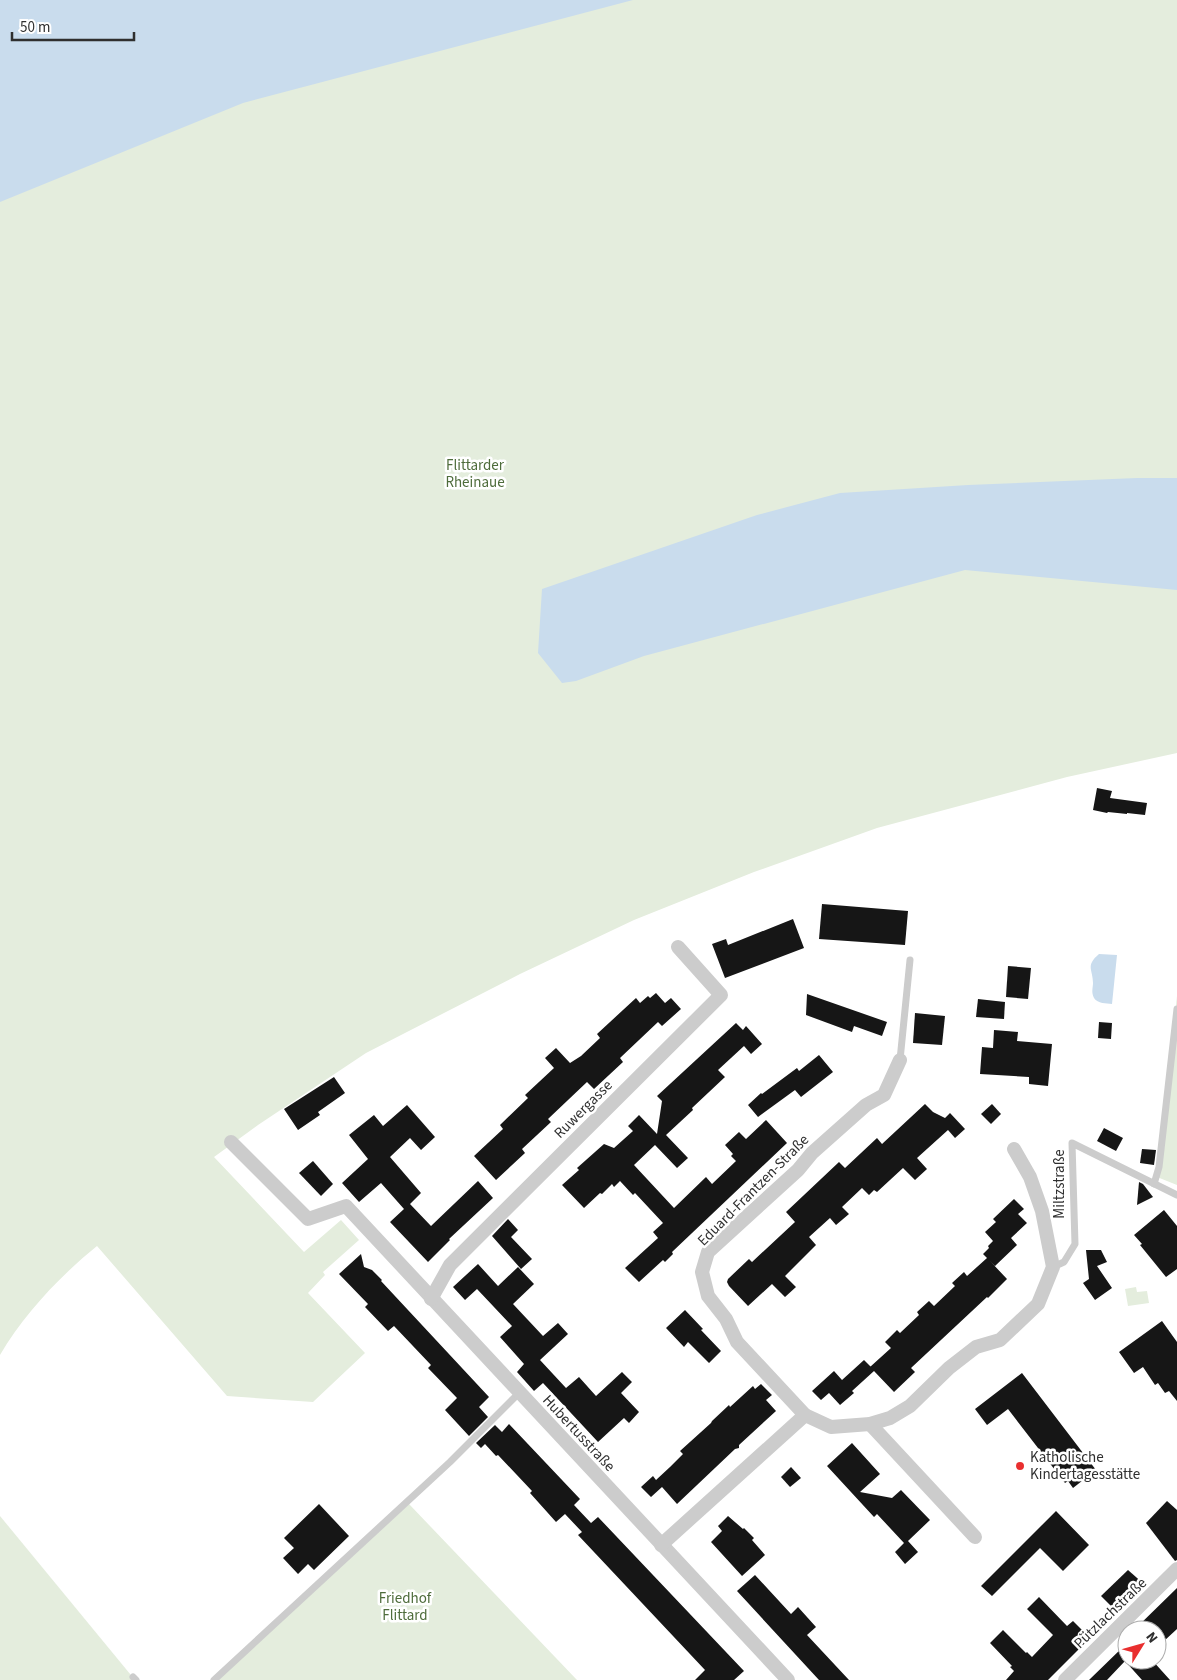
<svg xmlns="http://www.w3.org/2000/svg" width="1177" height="1680" font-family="'Source Sans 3',sans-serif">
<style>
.green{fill:#e4eddd}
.water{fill:#c9dced}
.building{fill:#161616}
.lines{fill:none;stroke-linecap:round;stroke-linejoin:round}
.service{stroke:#ccc;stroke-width:7}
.minor{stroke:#ccc;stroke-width:14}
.poi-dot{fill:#e92f2f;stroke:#fff;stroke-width:2}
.labels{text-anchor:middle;stroke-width:5;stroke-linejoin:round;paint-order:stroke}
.park-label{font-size:15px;fill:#4e6c3b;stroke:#fff}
.street-label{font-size:15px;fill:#2f2f2f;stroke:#fff}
.poi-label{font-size:15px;fill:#2f2f2f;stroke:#fff;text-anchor:start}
</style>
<rect width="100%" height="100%" fill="#fff"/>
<g class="green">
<path d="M0,0H1177V753L1067,777L877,828L754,872L634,920L520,974L366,1053L258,1125L214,1157L304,1252L341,1220L359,1240L323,1272L325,1275L308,1293L365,1353L313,1402L227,1396L97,1246C60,1276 24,1314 0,1355Z"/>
<path d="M1177,996V1185L1157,1177Z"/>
<path d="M1136,1287L1137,1292L1147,1291L1149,1303L1128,1306L1125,1289Z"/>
<path d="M409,1504L577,1680H218Z"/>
<path d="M0,1516L135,1680H0Z"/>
</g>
<g class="water">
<path d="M0,0H633L243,103L0,202Z"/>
<path d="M1137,478H1177V590L965,570L644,656L576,681L562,683L538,653L542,589L757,515L840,493L968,485Z"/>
<path d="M1099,954L1117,955L1112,1004C1106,1003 1098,1004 1094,998C1091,992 1093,988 1093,983C1093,969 1085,966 1099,954Z"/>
</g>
<g class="building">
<path d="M1097,788L1112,791L1110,798L1147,803L1145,815L1127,813V814L1108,812L1107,813L1093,810Z"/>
<path d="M822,904L908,911L905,945L819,939Z"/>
<path d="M793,919L804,948L725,978L712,944L726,939L728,945Z"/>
<path d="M1008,966L1031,968L1028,999L1006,997Z"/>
<path d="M656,993L665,1003L671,998L681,1009L662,1026L658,1022L620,1058L623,1062L594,1089L587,1082L548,1119L551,1122L522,1149L525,1153L496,1180L474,1156L503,1129L500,1125L528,1098L525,1095L554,1068L545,1058L556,1048L570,1063L581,1056L600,1038L597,1034L636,998L640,1003L648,996L650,998Z"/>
<path d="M807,994L887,1022L882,1036L854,1026L852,1032L806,1015Z"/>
<path d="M978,999L1005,1002L1004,1019L976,1017Z"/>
<path d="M915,1013L945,1016L942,1045L913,1043Z"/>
<path d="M1099,1022L1112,1023L1111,1039L1098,1038Z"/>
<path d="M736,1023L743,1030L746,1026L762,1044L751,1054L744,1046L718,1070L725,1077L692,1108L693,1110L666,1135L688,1158L677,1168L655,1145L634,1165L674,1208L706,1177L712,1184L736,1161L731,1156L733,1154L725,1145L739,1132L746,1139L766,1120L787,1143L672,1252L673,1254L665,1262L663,1260L639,1282L625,1268L658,1238L653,1232L663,1223L635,1193L633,1195L620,1181L614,1187L612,1184L602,1194L600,1193L584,1208L562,1185L579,1170L577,1168L604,1144L614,1148L633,1131L628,1126L639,1115L657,1134L662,1101L657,1096Z"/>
<path d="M994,1030L1018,1032L1017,1041L1052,1044L1048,1086L1029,1084V1077L980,1074L982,1047L993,1048Z"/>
<path d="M819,1055L833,1072L801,1097L795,1090L758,1117L748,1105L761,1093L762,1094L797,1068L799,1071Z"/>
<path d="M334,1077L345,1093L318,1112L320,1115L298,1130L284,1109Z"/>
<path d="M925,1104L933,1112L945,1118L950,1113L965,1129L955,1138L948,1130L917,1158L927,1169L915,1180L903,1168L877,1192L874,1190L869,1195L862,1188L842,1207L849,1214L836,1225L830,1218L809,1237L816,1245L785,1276L796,1287L785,1297L772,1284L748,1306L729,1286L727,1282L728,1279L749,1259L752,1262L795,1222L786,1212L839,1162L845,1168L877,1138L882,1144Z"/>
<path d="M992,1104L1001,1114L991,1124L981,1114Z"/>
<path d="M407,1105L435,1137L421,1150L410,1138L390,1157L421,1193L410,1204L431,1226L478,1181L493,1198L449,1239L450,1240L428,1262L390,1222L404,1209L381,1183L359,1202L342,1183L368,1159L349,1135L374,1115L383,1126Z"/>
<path d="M1104,1128L1123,1138L1116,1151L1097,1141Z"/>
<path d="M1142,1149L1156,1150L1154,1165L1140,1163Z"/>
<path d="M313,1161L333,1184L321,1196L299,1173Z"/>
<path d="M1139,1182L1143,1184L1153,1197L1137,1205Z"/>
<path d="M1014,1199L1024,1209L1018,1214L1027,1223L1011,1238L1017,1245L995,1266L990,1261L1007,1279L988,1298L987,1297L911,1368L915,1372L894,1392L874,1371L852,1391L854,1393L840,1405L829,1393L821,1400L812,1391L834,1371L842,1380L864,1360L872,1368L870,1367L891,1348L885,1342L897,1330L900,1333L919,1315L917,1312L929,1301L934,1306L955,1286L952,1283L964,1272L967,1276L987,1258L983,1254L989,1248L988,1246L993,1241L985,1232L996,1222L993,1219Z"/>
<path d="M1164,1210L1177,1226V1269L1166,1277L1140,1245L1142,1244L1134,1235Z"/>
<path d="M508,1219L518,1230L511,1237L532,1259L521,1269L492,1236Z"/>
<path d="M1086,1250H1101L1107,1262L1097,1266L1112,1288L1095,1300L1083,1283L1089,1279Z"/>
<path d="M361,1254L364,1267L372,1270L382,1280L381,1281L489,1397L479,1407L488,1417L469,1436L445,1410L457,1398L428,1368L431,1365L394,1326L388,1331L365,1307L368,1304L339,1274Z"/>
<path d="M478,1264L498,1286L518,1267L534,1284L513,1304L543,1336L558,1323L568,1334L540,1360L566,1388L579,1377L596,1396L622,1372L632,1382L621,1393L639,1412L629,1423L624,1418L598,1442L543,1383L534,1391L517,1372L524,1364L500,1337L512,1326L477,1289L465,1300L453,1287Z"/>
<path d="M685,1310L703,1329L701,1330L721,1351L709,1363L688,1342L684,1347L666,1328Z"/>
<path d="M1162,1321L1177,1342V1401L1169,1391L1165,1393L1158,1383L1155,1385L1143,1367L1134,1373L1119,1352Z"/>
<path d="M1022,1373L1096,1470L1073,1488L1068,1481L1065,1483L1008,1409L987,1425L975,1409Z"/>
<path d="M761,1384L772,1395L766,1400L776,1411L739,1445V1448L735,1449L677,1504L662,1487L651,1497L641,1487L653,1476L656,1480L670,1467L683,1454L680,1451L711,1423L712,1421L729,1405L730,1407L753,1386L755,1389Z"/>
<path d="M509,1424L580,1499L574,1505L591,1523L598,1517L744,1671L734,1680H695L705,1670L578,1535L582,1532L565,1514L556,1522L530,1493L532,1491L498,1455L496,1456L485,1444L481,1448L476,1443L495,1425L502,1432Z"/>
<path d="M852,1443L880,1474L860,1492L892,1498L901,1490L930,1520L908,1541L918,1552L905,1564L895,1552L904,1543L877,1514L874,1517L827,1466Z"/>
<path d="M791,1467L801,1478L790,1487L781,1477Z"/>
<path d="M1167,1501L1177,1510V1560L1175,1561L1146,1523Z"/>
<path d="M319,1504L349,1536L314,1570L308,1564L298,1574L283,1558L294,1548L284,1538Z"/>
<path d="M1056,1511L1089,1545L1063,1571L1040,1548L992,1596L981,1586Z"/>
<path d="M728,1516L743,1529L744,1528L754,1538L752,1540L765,1555L742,1576L711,1542L722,1531L718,1526Z"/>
<path d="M1128,1570L1145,1585L1117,1612L1101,1596Z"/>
<path d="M755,1575L791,1614L798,1607L816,1627L807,1635L849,1680H819L737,1591Z"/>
<path d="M1177,1588V1629L1164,1641L1157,1634V1630H1134Z"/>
<path d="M1039,1597L1067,1626L1073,1621L1090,1638L1048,1680H1006L1014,1671L1010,1667L1012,1666L990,1643L1003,1630L1026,1653L1027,1652L1032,1657L1053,1635L1027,1609Z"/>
<path d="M1124,1646L1127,1648L1126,1660H1152L1170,1680H1142L1125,1661L1107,1680H1089Z"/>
</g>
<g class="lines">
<g class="service">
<path d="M900,1060L910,960"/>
<path d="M1154,1184L1159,1167L1177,1009"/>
<path d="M1053,1267L1064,1262L1075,1244L1072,1143L1177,1195"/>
<path d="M133,1677L136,1680"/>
<path d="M214,1680L450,1462L519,1393"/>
</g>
<g class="minor">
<path d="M231,1142L308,1219L346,1206L788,1680"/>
<path d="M431,1299L450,1265L721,995L678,947"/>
<path d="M805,1415L831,1427L870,1424L890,1418L910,1406L949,1368L976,1347L1000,1340L1038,1304L1053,1267L1042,1211L1030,1177L1014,1149"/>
<path d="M870,1424L975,1537"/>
<path d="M661,1545L805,1415L737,1342L726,1319L708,1296L702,1272L708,1252L798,1170L812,1153L866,1105L884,1095L900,1060"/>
<path d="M1065,1680L1177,1569"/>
</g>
</g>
<circle class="poi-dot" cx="1020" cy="1466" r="5"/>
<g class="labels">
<g class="park-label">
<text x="475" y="470">Flittarder<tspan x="475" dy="17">Rheinaue</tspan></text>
<text x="405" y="1603">Friedhof<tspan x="405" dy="17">Flittard</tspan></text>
</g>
<g class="street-label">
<text transform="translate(583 1109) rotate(-45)" y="5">Ruwergasse</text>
<text transform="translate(1059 1184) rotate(-90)" y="5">Miltzstraße</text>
<text transform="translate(753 1190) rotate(-45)" y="5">Eduard-Frantzen-Straße</text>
<text transform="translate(579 1433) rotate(47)" y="5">Hubertusstraße</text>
<text transform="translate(1110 1613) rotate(-44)" y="5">Pützlachstraße</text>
</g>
<g class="poi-label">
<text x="1030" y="1462">Katholische<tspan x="1030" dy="17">Kindertagesstätte</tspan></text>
</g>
</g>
<g transform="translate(1142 1645) rotate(53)"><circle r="24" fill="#ffffff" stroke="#acacac"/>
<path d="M0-4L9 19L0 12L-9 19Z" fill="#e92f2f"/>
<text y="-8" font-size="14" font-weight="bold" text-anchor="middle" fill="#2f2f2f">N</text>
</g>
<path d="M12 32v8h122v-8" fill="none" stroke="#2f2f2f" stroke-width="2.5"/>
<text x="20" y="32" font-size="15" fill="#2f2f2f" stroke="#ffffff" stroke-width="4" paint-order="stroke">50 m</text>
</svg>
